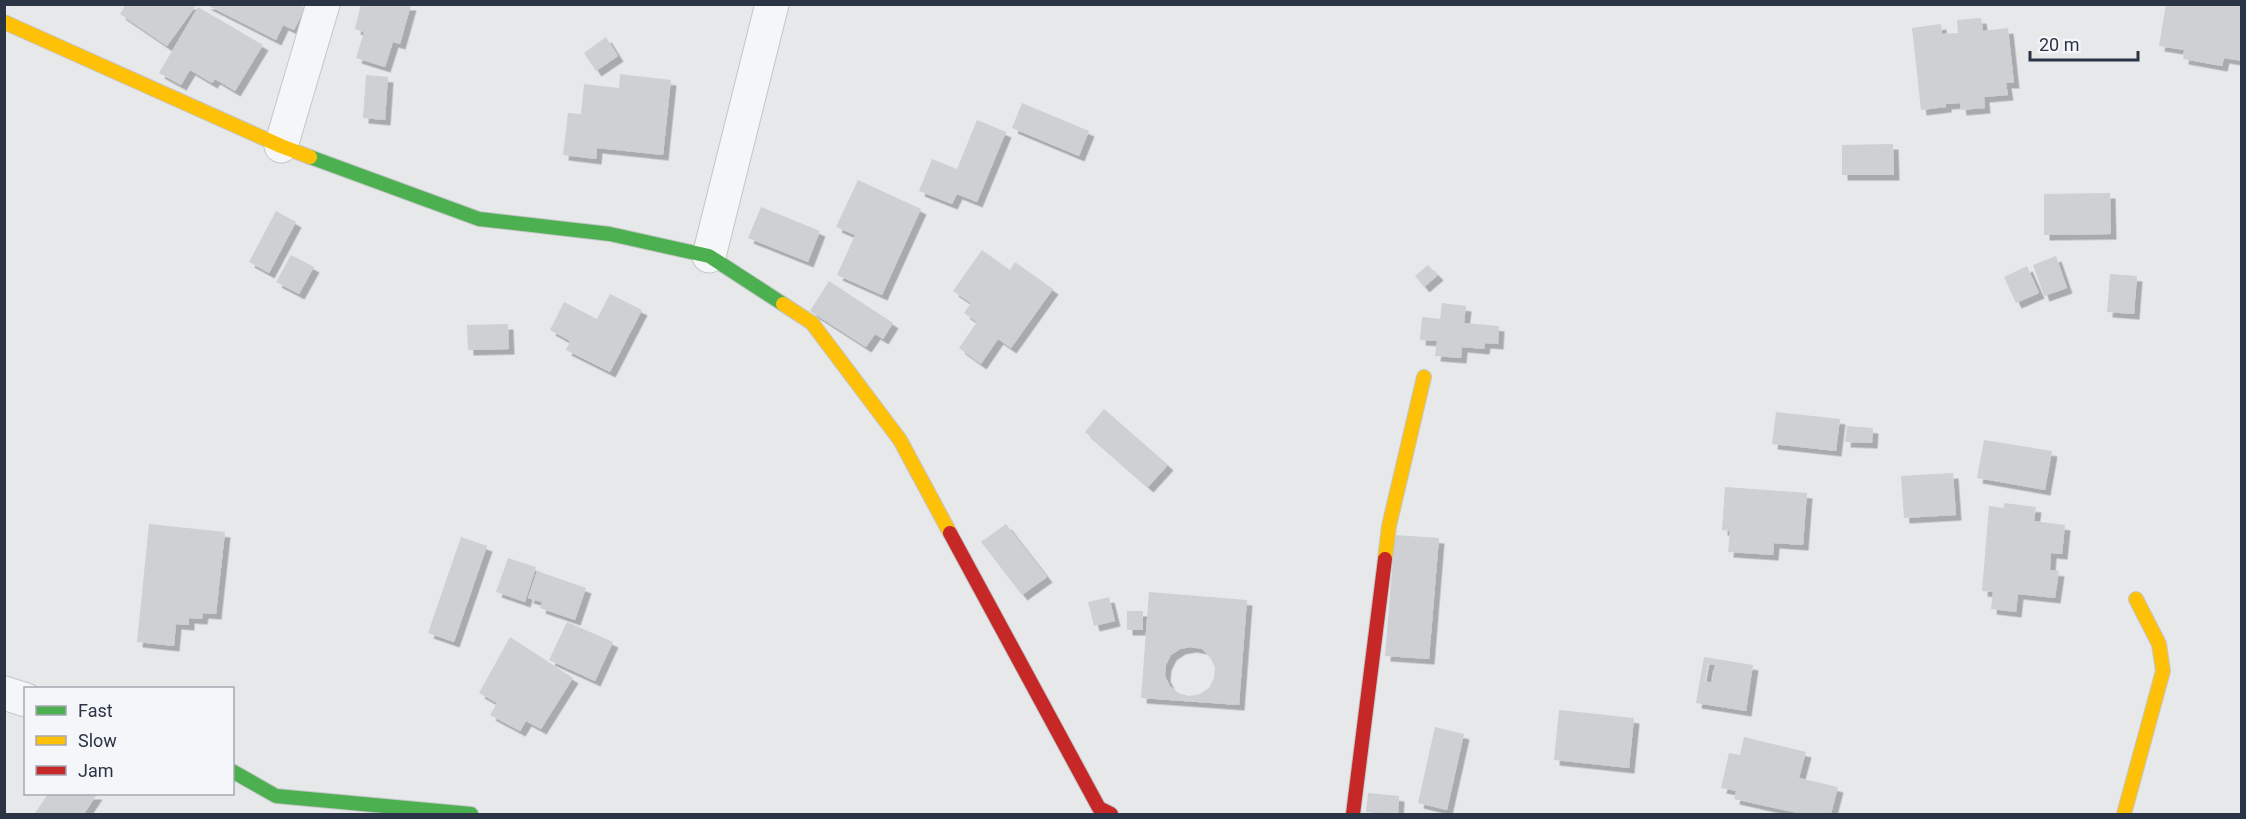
<svg xmlns="http://www.w3.org/2000/svg" width="2246" height="819" font-family="Roboto,sans-serif">
<style>
.building{fill:#ced0d3;fill-rule:evenodd;filter:url(#shadow)}
.lines{fill:none;stroke-linecap:round;stroke-linejoin:round}
.street-casing{stroke:#c4c6c8;stroke-width:35}
.fast-casing{stroke:#c4c6c8;stroke-width:16}
.slow-casing{stroke:#c4c6c8;stroke-width:16}
.jam-casing{stroke:#c4c6c8;stroke-width:16}
.street{stroke:#f5f6f7;stroke-width:33}
.fast{stroke:#4caf50;stroke-width:14}
.slow{stroke:#ffc107;stroke-width:14}
.jam{stroke:#c62828;stroke-width:14}
</style>
<defs>
<filter id="shadow"><feDropShadow dx="5.5" dy="5.5" stdDeviation="0" flood-color="#0004"/></filter>
</defs>
<rect width="100%" height="100%" fill="#e6e8ea"/>
<g class="building">
<path d="M126,4H192L195,7L167,46L120,14Z"/>
<path d="M205,4H299L305,8L294,30L283,25L276,40Z"/>
<path d="M361,4L411,5L400,44L393,42L385,67L356,58L364,32L355,29Z"/>
<path d="M2166,4H2242V61L2224,58L2222,66L2183,59L2184,50L2159,46Z"/>
<path d="M198,7L263,45L235,91L215,79L212,83L190,70L181,85L159,73Z"/>
<path d="M1981,18L1983,31L2008,28L2014,83H2006L2008,95L1984,97L1985,108L1961,110L1960,103L1946,104V107L1921,110L1912,28L1941,24L1942,34L1958,33L1957,20Z"/>
<path d="M606,37L618,56L596,71L584,53Z"/>
<path d="M620,74L671,80L663,155L597,148L596,159L563,155L568,113L581,114L584,84L619,88Z"/>
<path d="M366,75L388,77L385,120L363,118Z"/>
<path d="M1022,103L1089,131L1079,156L1012,128Z"/>
<path d="M977,120L1006,132L977,202L957,194L952,204L919,191L932,159L957,169Z"/>
<path d="M1893,144L1894,175H1842V145Z"/>
<path d="M858,180L921,209L882,295L837,275L855,235L836,227Z"/>
<path d="M2110,193L2111,234L2044,235V194Z"/>
<path d="M761,207L820,231L808,262L748,238Z"/>
<path d="M276,211L296,222L269,273L249,262Z"/>
<path d="M982,250L1010,270L1015,262L1053,289L1011,348L998,339L981,364L959,348L977,322L964,313L971,303L953,291Z"/>
<path d="M291,255L314,267L299,294L276,282Z"/>
<path d="M2056,256L2067,288L2044,296L2033,265Z"/>
<path d="M1428,265L1438,275L1424,287L1415,276Z"/>
<path d="M2027,266L2039,293L2016,303L2004,277Z"/>
<path d="M2110,274L2137,276L2134,314L2107,312Z"/>
<path d="M829,281L893,323L883,339L875,334L866,347L810,311Z"/>
<path d="M610,294L642,310L610,372L566,350L570,341L550,330L564,302L597,319Z"/>
<path d="M1442,303L1466,306L1464,323L1499,326L1498,344L1485,343L1484,349L1462,347L1461,358L1435,356L1437,341L1420,340L1422,317L1440,319Z"/>
<path d="M508,324L509,349L468,350L467,325Z"/>
<path d="M1104,409L1168,465L1148,487L1085,432Z"/>
<path d="M1776,412L1840,419L1836,451L1772,444Z"/>
<path d="M1847,426L1873,428L1872,443L1845,442Z"/>
<path d="M1984,440L2052,451L2045,490L1977,478Z"/>
<path d="M1953,473L1956,515L1904,518L1901,476Z"/>
<path d="M1725,487L1807,493L1803,545L1774,543L1773,555L1728,552L1730,531L1722,530Z"/>
<path d="M2004,503L2036,507L2034,521L2065,525L2062,554L2051,553L2050,570L2059,571L2055,598L2018,594L2016,612L1991,609L1993,592L1982,591L1989,506L2004,508Z"/>
<path d="M149,524L225,532L216,614L203,613L202,619L189,618V625L176,624L174,646L137,642Z"/>
<path d="M1006,524L1047,577L1022,595L981,542Z"/>
<path d="M1395,535L1439,538L1429,659L1385,656Z"/>
<path d="M461,537L487,546L454,642L428,633Z"/>
<path d="M508,558L536,567L525,602L496,592Z"/>
<path d="M537,571L586,588L575,620L540,608L542,602L528,598Z"/>
<path d="M1149,592L1247,600L1239,705L1141,698ZM1191,647L1202,649L1210,657L1215,667L1214,678L1209,688L1200,694L1189,696L1178,693L1170,686L1165,676L1166,665L1171,655L1180,649Z"/>
<path d="M1109,597L1115,621L1094,626L1088,602Z"/>
<rect x="1127" y="611" width="16" height="19"/>
<path d="M567,622L613,642L595,681L549,660Z"/>
<path d="M510,637L573,678L541,729L526,721L520,731L490,715L497,703L479,693Z"/>
<path d="M1704,657L1753,665L1746,711L1696,703ZM1708,664L1715,665L1712,683L1705,681Z"/>
<path d="M1559,710L1634,718L1629,768L1554,760Z"/>
<path d="M1435,727L1464,734L1447,810L1418,803Z"/>
<path d="M1744,737L1806,752L1799,778L1838,787L1831,814H1802L1734,799L1736,791L1721,788L1729,753L1740,755Z"/>
<path d="M1368,793L1399,796L1398,814L1366,812Z"/>
<path d="M48,794H97L84,814H38L35,813Z"/>
</g>
<g class="lines">
<g class="street-casing">
<g id="street">
<path d="M281,146L323,4"/>
<path d="M709,256L772,4"/>
<path d="M4,693L26,700"/>
</g>
</g>
<g class="fast-casing">
<g id="fast">
<path d="M310,157L479,219L610,234L709,256L783,304"/>
<path d="M232,771L276,796L471,814"/>
</g>
</g>
<g class="slow-casing">
<g id="slow">
<path d="M4,22L281,146L310,157"/>
<path d="M783,304L812,323L900,440L950,533"/>
<path d="M1385,559L1389,526L1424,377"/>
<path d="M2124,814L2163,671L2159,644L2136,599"/>
</g>
</g>
<g class="jam-casing">
<g id="jam">
<path d="M950,533L1099,808L1111,814"/>
<path d="M1353,814L1385,559"/>
</g>
</g>
<use href="#street" class="street"/>
<use href="#fast" class="fast"/>
<use href="#slow" class="slow"/>
<use href="#jam" class="jam"/>
</g>
<rect width="2246" height="819" fill="none" stroke="#2b3445" stroke-width="12"/>
<rect x="24" y="687" width="210" height="108" fill="#f4f6f9" stroke="#a4a8b1" stroke-width="1.5"/>
<rect x="36" y="706" width="30" height="9" fill="#4caf50" stroke="#a4a8b1" stroke-width="1.5"/>
<text x="78" y="717" font-size="18" fill="#2b3445">Fast</text>
<rect x="36" y="736" width="30" height="9" fill="#ffc107" stroke="#a4a8b1" stroke-width="1.5"/>
<text x="78" y="747" font-size="18" fill="#2b3445">Slow</text>
<rect x="36" y="766" width="30" height="9" fill="#c62828" stroke="#a4a8b1" stroke-width="1.5"/>
<text x="78" y="777" font-size="18" fill="#2b3445">Jam</text>
<path d="M2030 51v9h108v-9" fill="none" stroke="#2b3445" stroke-width="3"/>
<text x="2039" y="51" font-size="18" fill="#2b3445" stroke="#f4f6f9" stroke-width="4.5" paint-order="stroke">20 m</text>
</svg>
